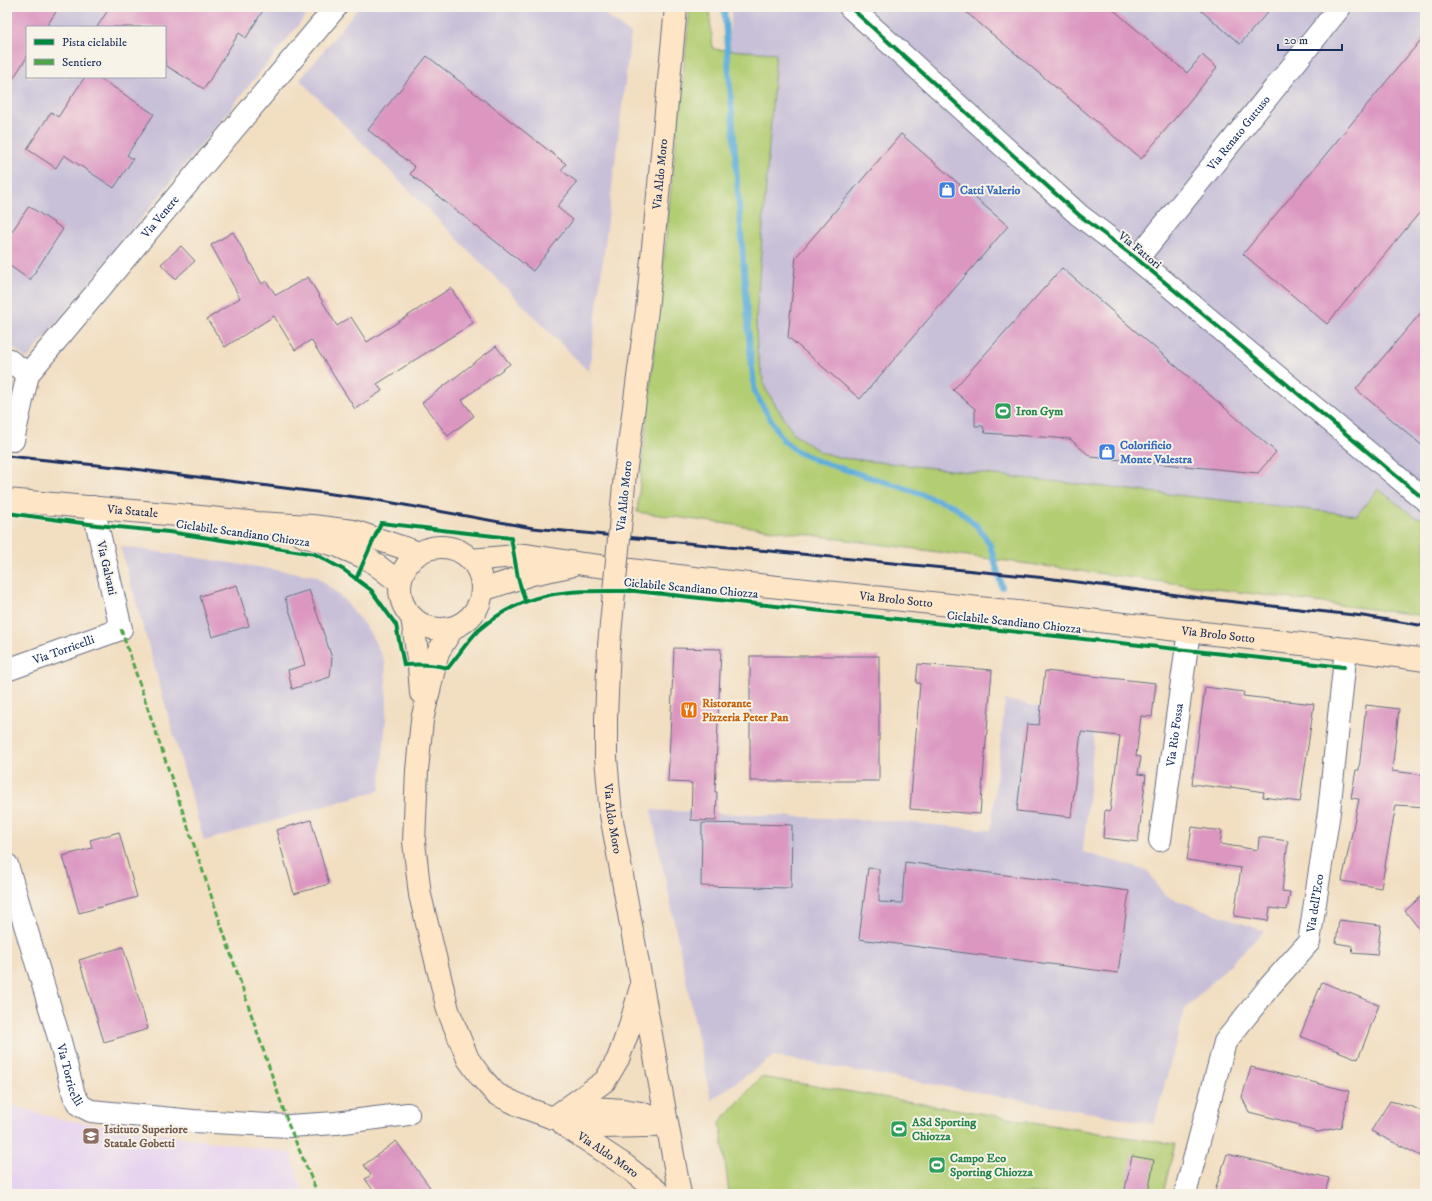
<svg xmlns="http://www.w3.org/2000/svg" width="1432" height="1201" font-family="'IM FELL DW Pica',serif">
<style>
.built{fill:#e6d3f0}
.industrial{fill:#c8c0d8;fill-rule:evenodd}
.green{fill:#b3cd73;stroke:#677e68}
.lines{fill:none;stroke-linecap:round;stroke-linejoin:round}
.stream{stroke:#60aeda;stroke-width:6}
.building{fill:#dc97c1}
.minor-casing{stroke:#666c81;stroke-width:24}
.secondary-casing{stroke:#666c81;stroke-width:24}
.minor{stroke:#fff;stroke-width:22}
.secondary{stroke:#fde5c5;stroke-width:22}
.rail{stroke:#1b2f5e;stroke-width:3}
.secondary-bridge-casing{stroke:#666c81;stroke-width:24;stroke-linecap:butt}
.secondary-bridge{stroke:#fde5c5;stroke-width:22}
.quiet{stroke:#4fa44a;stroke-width:3;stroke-dasharray:6 3;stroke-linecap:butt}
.cycleway-casing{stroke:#f7f3e8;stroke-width:6}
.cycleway{stroke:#00873e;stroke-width:4}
.labels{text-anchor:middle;stroke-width:4;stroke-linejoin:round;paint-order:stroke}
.street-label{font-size:12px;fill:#1b2f5e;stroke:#f7f3e8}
.shop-label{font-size:12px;font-weight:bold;fill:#366cbe;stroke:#f7f3e8;text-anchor:start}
.leisure-label{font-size:12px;font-weight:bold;fill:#27864d;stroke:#f7f3e8;text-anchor:start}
.food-label{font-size:12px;font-weight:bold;fill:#c56008;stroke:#f7f3e8;text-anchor:start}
.education-label{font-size:12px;font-weight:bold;fill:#785e54;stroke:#f7f3e8;text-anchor:start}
</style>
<rect width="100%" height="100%" fill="#f7f3e8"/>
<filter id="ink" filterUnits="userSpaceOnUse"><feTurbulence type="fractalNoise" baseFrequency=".025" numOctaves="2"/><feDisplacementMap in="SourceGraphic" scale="8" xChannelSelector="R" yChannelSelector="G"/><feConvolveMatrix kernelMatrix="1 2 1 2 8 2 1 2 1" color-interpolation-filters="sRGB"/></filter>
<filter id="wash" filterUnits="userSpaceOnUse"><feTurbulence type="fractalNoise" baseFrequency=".012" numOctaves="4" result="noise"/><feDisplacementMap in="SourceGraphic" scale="16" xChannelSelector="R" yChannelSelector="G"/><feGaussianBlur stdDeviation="0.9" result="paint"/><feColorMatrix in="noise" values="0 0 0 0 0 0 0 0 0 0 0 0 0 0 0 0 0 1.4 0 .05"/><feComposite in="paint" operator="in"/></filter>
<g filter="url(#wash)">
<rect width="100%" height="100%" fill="#f2dec1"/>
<path class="built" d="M7,1104L59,1119L291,1153L303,1194H7Z"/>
<g class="industrial">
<path d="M7,7H313L27,359L7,343ZM27,27H165V77H27Z"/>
<path d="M359,7H595L631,34L589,372L300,80Z"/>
<path d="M732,7H1425V566L694,498L708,264Z"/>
<path d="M120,546L317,576L345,601L369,631L385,662L387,706L380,790L204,841Z"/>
<path d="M1005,700L1096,718L1083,852L1148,871L1165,896L1264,931L1185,1009L1154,1124L774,1056L711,1100L651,810L890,821L991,830Z"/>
</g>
<g class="green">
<path d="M690,7H709L713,49L776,53L756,318L757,352L765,388L793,433L820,452L842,458L1357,515L1378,489L1415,517L1425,519V616L1292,599L637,512Z"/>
<path d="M761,1077L1118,1136L1175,1144L1163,1194H729L720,1122Z"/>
</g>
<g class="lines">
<path class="stream" d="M724,7L750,350L755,393L783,440L798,452L818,461L904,488L954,506L979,528L990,545L1002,587"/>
</g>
<g id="blocks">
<g class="building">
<path d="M7,7H59L46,27H27V57L7,88Z"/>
<path d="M110,7H265L246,38L239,33L204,89L165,65V27H97Z"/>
<path d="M960,7H1110L1187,73L1202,55L1217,68L1141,159Z"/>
<path d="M1197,7H1272L1240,44Z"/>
<path d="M1425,35V206L1327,324L1243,254Z"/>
<path d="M427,56L566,164L561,170L577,182L557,207L573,220L533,271L410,174L415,167L368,130Z"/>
<path d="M85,77H98L154,114L127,155L133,159L114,188L64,155L56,168L27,149L51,112L58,117Z"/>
<path d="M901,134L1008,226L860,399L788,337L796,257Z"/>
<path d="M29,206L63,229L30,280L7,264V239Z"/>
<path d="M233,232L262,284L266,281L276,295L308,277L337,326L351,317L367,342L451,288L473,323L377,384L382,391L355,409L311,340L295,350L274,316L225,347L207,319L240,298L211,245Z"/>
<path d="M181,246L195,261L175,279L161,264Z"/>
<path d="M1062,268L1276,452L1258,473L1091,457L1070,439L985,433L983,426H975V409L953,390Z"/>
<path d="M1425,308V448L1356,389Z"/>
<path d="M496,346L510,364L462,400L474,416L448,436L422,403Z"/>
<path d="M237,585L249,626L212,637L200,596Z"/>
<path d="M309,590L332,658L330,677L292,689L288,670L305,665L293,621L285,598Z"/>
<path d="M674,648L721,649L715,792H717L716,821L691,820L692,783L668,782Z"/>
<rect x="750" y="656" width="129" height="125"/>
<path d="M918,664L992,670L980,814L910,809L920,683H916Z"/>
<path d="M1045,671L1156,683L1152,717L1141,716L1136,756L1141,757L1138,774L1146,775L1138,842L1103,838L1105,810L1110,811L1120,736L1081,732L1071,817L1017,811L1027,724L1039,725Z"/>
<path d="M1205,687L1244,692L1243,696L1314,704L1300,802L1263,797L1264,792L1231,787V789L1192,784Z"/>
<path d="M1366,705L1399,709L1392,771L1425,775V807L1396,805L1381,888L1342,881L1359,799L1351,798L1356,770H1359Z"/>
<path d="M311,820L329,884L294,894L276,830Z"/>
<path d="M702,823L792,825L791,888L701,886Z"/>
<path d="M1192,827L1222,831L1220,844L1258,850L1259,837L1288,841L1282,891L1290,892L1287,910L1270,908L1268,921L1234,916L1241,868L1187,860Z"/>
<path d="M119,832L137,897L79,913L63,856L92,848L90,840Z"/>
<path d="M905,862L1129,891L1118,973L859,939L868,868L879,869V902L902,903Z"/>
<path d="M1425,893V936L1405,911Z"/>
<path d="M1339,920L1381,925L1377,955L1352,953L1353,946L1336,943Z"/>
<path d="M123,947L148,1029L104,1042L79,960Z"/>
<path d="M1322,982L1379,1005L1358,1059L1300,1036Z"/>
<path d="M1251,1067L1349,1091L1341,1127L1318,1132L1299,1127L1300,1125L1249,1112L1242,1097Z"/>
<path d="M1390,1101L1413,1107L1425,1113V1158L1371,1131Z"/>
<path d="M396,1141L435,1194H376L365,1179L371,1175L364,1165Z"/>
<path d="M1227,1154L1329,1178L1325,1194H1214Z"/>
<path d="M1132,1156L1154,1160L1148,1194H1124Z"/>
</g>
</g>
</g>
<g filter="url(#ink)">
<use href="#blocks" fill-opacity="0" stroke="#666c81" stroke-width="1"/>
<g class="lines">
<g class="minor-casing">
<g id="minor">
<path d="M850,7L1079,215L1137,259L1425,500"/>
<path id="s1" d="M1137,259L1340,7"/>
<path d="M7,359L28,374"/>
<path id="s2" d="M13,440L28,374L336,7"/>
<path id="s3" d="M7,670L121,629L93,507"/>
<path id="s4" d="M1160,840L1189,631"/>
<path id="s5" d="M7,865L60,1041L74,1095L81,1106L91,1111L193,1121L289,1126L336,1123L408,1114"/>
<path id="s6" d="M1185,1194L1225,1042L1270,986L1309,942L1329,812L1346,649"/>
</g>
</g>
<g class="secondary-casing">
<g id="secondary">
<path id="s7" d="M625,474L647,310L676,7"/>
<path id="s8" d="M7,500L201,517L257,523L312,526L353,531L419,553"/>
<path d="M303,536L338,546L370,560L400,583"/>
<circle cx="441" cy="588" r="41"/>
<path id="s9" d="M471,560L526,555L583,564L702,579L1036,614L1346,649L1425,660"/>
<path d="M482,590L532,574L570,566"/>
<path d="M412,617L419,666L421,693"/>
<path d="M453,628L438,652L422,720L417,770L414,842L420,895L448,1010L468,1059L481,1077L496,1094L523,1107L553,1118L601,1127L646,1126L667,1123"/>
<path id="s10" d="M609,646L606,718V758L611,815L680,1194"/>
<path d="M566,1115L593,1108L623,1110L641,1113L657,1119"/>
<path d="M553,1118L605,1081L618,1059L629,1029L641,987"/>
<path id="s11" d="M564,1125L626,1166L656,1190L660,1194"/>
</g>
</g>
<use href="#minor" class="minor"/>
<use href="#secondary" class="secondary"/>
<path class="rail" d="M7,456L126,468L371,499L533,528L1046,578L1208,599L1363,616L1425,626"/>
<g class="secondary-bridge-casing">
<path id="secondary-bridge" d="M609,646L625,474"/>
</g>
<use href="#secondary-bridge" class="secondary-bridge"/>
<path class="quiet" d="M121,629L289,1126L318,1194"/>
<g class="cycleway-casing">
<g id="cycleway">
<path d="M850,7L1079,215L1137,259L1425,500"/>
<path d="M7,513L97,525L169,532L315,554L344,570L371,590L396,625L404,665C420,664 433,664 448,668C457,657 471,636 481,628C530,587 575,591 635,591L1344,667"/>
<path d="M356,579L381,523L511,538L518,578L525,601"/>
</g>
</g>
<use href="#cycleway" class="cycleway"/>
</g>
</g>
<defs>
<g id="shop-square" transform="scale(0.9)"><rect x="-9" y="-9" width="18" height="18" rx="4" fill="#3f7fe0" stroke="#f7f3e8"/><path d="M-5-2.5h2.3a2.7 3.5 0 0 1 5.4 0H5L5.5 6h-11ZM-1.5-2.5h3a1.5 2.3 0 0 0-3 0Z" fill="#fff"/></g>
<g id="stadium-square" transform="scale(0.9)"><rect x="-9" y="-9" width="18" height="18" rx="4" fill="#2e9e5b" stroke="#f7f3e8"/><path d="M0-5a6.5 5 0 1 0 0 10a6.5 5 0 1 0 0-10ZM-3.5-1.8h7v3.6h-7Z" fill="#fff"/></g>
<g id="restaurant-square" transform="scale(0.9)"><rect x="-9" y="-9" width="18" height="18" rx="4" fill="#e8710a" stroke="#f7f3e8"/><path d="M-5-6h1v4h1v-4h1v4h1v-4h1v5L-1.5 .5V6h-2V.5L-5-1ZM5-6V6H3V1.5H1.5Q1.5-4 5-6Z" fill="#fff"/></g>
<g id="school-square" transform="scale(0.9)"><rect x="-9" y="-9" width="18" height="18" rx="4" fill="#8d6e63" stroke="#f7f3e8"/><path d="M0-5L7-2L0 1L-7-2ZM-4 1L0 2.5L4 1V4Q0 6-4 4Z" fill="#fff"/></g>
</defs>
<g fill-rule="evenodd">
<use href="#shop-square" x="947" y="190"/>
<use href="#stadium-square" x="1003" y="411"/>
<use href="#shop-square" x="1107" y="452"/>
<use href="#restaurant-square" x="689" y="710"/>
<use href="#stadium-square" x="899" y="1129"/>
<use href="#school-square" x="91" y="1136"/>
<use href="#stadium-square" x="937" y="1165"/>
</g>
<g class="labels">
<g class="street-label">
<text dy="4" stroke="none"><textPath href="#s1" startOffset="162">Via Renato Guttuso</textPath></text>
<text dy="4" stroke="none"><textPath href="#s7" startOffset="302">Via Aldo Moro</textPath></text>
<text dy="4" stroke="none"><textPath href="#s2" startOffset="273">Via Venere</textPath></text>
<text transform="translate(1140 250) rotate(39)" y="4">Via Fattori</text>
<text transform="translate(624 496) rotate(-84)" y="4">Via Aldo Moro</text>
<text dy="4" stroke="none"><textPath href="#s8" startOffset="126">Via Statale</textPath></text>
<text transform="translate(243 533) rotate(8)" y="4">Ciclabile Scandiano Chiozza</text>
<text transform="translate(107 568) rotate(77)" y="4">Via Galvani</text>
<text transform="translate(691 588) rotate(5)" y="4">Ciclabile Scandiano Chiozza</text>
<text dy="4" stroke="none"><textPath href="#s9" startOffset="428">Via Brolo Sotto</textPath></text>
<text transform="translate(1014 622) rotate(6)" y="4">Ciclabile Scandiano Chiozza</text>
<text dy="4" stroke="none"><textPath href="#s9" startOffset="752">Via Brolo Sotto</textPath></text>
<text dy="4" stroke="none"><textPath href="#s3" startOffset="60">Via Torricelli</textPath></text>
<text dy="4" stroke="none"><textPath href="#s4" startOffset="106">Via Rio Fossa</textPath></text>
<text dy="4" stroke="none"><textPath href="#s10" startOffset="173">Via Aldo Moro</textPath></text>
<text dy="4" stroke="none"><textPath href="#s6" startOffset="327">Via dell'Eco</textPath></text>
<text dy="4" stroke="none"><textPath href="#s5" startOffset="219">Via Torricelli</textPath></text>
<text dy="4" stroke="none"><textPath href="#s11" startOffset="53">Via Aldo Moro</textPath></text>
</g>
<g class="shop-label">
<text x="960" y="194">Catti Valerio</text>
<text x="1120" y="449">Colorificio<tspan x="1120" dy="14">Monte Valestra</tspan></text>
</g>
<g class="leisure-label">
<text x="1016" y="415">Iron Gym</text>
<text x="912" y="1126">ASd Sporting<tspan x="912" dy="14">Chiozza</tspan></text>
<text x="950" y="1162">Campo Eco<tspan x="950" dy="14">Sporting Chiozza</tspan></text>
</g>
<g class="food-label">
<text x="702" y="707">Ristorante<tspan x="702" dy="14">Pizzeria Peter Pan</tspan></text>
</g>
<g class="education-label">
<text x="104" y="1133">Istituto Superiore<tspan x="104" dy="14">Statale Gobetti</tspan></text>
</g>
</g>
<rect width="1432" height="1201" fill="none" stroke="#f7f3e8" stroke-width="24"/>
<rect x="26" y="26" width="140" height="52" fill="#f7f3e8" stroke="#9fa5b1"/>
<rect x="34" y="39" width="20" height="6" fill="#00873e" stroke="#9fa5b1"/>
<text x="62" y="46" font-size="12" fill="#1b2f5e">Pista ciclabile</text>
<rect x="34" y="59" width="20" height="6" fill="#4fa44a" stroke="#9fa5b1"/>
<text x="62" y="66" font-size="12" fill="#1b2f5e">Sentiero</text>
<path d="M1278 44v6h64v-6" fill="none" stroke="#1b2f5e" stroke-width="2"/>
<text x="1284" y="44" font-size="12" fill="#1b2f5e" stroke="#f7f3e8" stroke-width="3" paint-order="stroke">20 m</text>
</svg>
